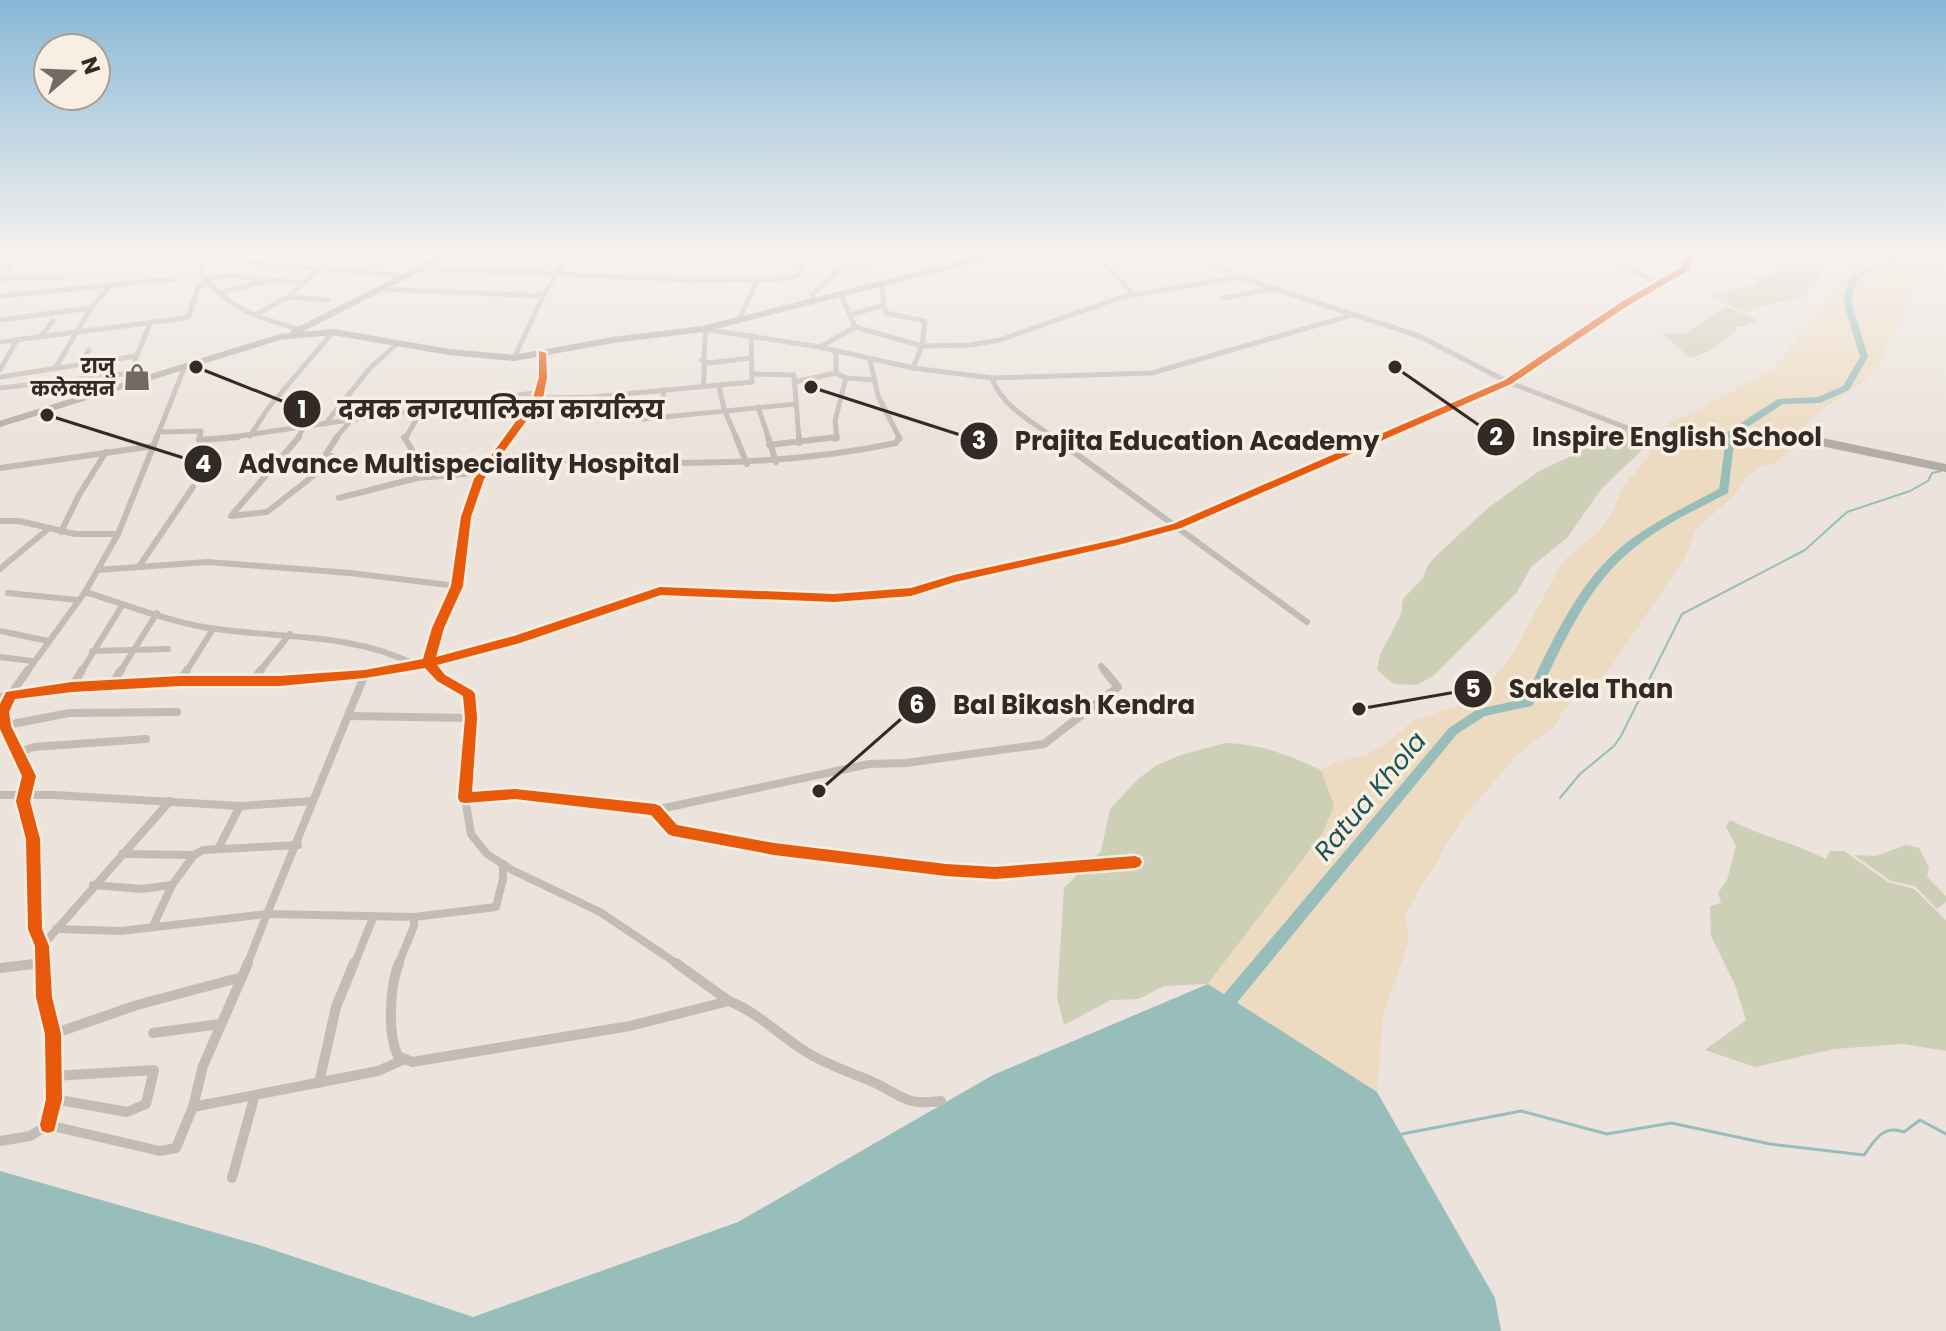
<svg xmlns="http://www.w3.org/2000/svg" width="1946" height="1331" font-family="Poppins,'Noto Sans Devanagari',sans-serif">
<style>
.green{fill:#cdd0b6}
.sand{fill:#eddbc1}
.water{fill:#98bebc}
.lines{fill:none;stroke-linecap:round;stroke-linejoin:round}
.stream-far1{stroke:#98bebc;stroke-width:2}
.stream{stroke:#98bebc;stroke-width:3}
.river{fill:#98bebc;fill-rule:evenodd}
.street-far3{stroke:#c3bbb6;stroke-width:5}
.street-far2{stroke:#c3bbb6;stroke-width:6}
.street-far1{stroke:#c3bbb6;stroke-width:8}
.street{stroke:#c3bbb6;stroke-width:10}
.secondary-far1{stroke:#b4aca6;stroke-width:6}
.secondary{stroke:#b4aca6;stroke-width:8}
.cycleway-casing{stroke:#f9eee2;stroke-width:5}
.cycleway{fill:#e8590c;fill-rule:evenodd}
.labels{text-anchor:middle;stroke-width:7;stroke-linejoin:round;paint-order:stroke}
.far-poi-label{font-size:20px;font-weight:bold;fill:#332925;stroke:#f9eee2;text-anchor:end}
.water-label{font-size:26px;font-style:italic;fill:#1a5455;stroke:#f9eee2}
.leader{fill:none;stroke:#332925;stroke-width:3}
.callout-dot{fill:#332925;stroke:#f9eee2;stroke-width:3}
.mark-label{font-size:24px;text-anchor:middle;font-weight:bold;fill:#fff}
.callout-label{font-size:26px;text-anchor:middle;font-weight:bold;fill:#332925;stroke:#f9eee2;stroke-width:7;stroke-linejoin:round;paint-order:stroke}
</style>
<rect width="100%" height="100%" fill="#ebe3dc"/>
<g class="green">
<path d="M1789,253H1838L1824,262L1818,283L1809,288L1807,296L1755,308L1746,313L1710,296L1756,284L1754,277L1774,274L1775,265L1789,263L1799,256Z"/>
<path d="M1726,306L1757,320L1743,327H1735L1736,331L1708,352L1690,358L1663,334L1685,333Z"/>
<path d="M1618,427L1636,434L1644,448L1602,488L1567,538L1531,567L1517,592L1433,676L1417,685L1394,684L1377,670L1380,655L1401,614L1403,599L1423,578L1428,565L1437,555L1488,508L1539,471L1574,455L1603,434Z"/>
<path d="M1225,743C1261,744 1289,755 1321,770L1335,806L1323,833L1208,984L1164,986L1139,999L1111,1000L1064,1025L1057,997L1064,888L1101,851L1110,809L1138,779L1157,765L1181,755Z"/>
<path d="M1730,820C1762,837 1795,843 1826,859L1830,851H1844L1888,882L1914,889L1946,920V1051L1903,1044L1834,1049L1755,1067L1705,1050L1746,1020L1735,985L1711,936L1710,906L1721,903L1718,893L1727,880L1736,846L1726,827Z"/>
<path d="M1906,845L1919,848L1929,868L1927,877L1946,896V902L1937,909L1915,886L1891,881L1854,855L1876,856Z"/>
</g>
<path class="sand" d="M1854,253H1946V264L1910,294L1898,325L1883,345L1884,357L1877,367L1861,384L1816,413L1798,432L1788,452L1775,463L1760,466L1745,478L1734,496L1697,528L1685,557L1607,673L1576,697L1560,715L1556,725L1517,755L1461,821L1405,914L1409,943L1383,1014L1377,1092L1208,984L1323,833L1334,805L1321,770L1335,762L1366,755L1382,746L1413,721L1456,706L1485,688L1513,654L1562,562L1598,532L1612,512L1623,487L1651,453L1653,442L1666,431L1669,422L1693,413L1774,368L1830,294Z"/>
<path class="water" d="M1208,984L1377,1092L1495,1298L1501,1331H0V1171L259,1245L473,1317L738,1222L993,1075Z"/>
<g class="lines">
<path class="stream-far1" d="M1560,798L1580,774L1614,746L1621,736L1682,614L1805,550L1847,512L1910,491L1928,481L1932,473L1941,471"/>
<path class="stream" d="M1402,1134L1521,1111L1607,1134L1671,1123L1770,1144L1864,1155C1875,1140 1883,1124 1904,1132L1920,1120L1946,1134"/>
<path class="river" d="M1906,253H1916L1858,278L1851,301L1868,357L1849,390L1820,403L1783,404L1735,435L1728,493C1693,511 1656,528 1627,554C1581,594 1560,654 1532,706L1485,716L1457,734L1227,1015L1221,1017L1215,1015L1213,1010L1215,1005L1449,728L1478,709L1524,699C1550,647 1574,588 1619,549C1648,524 1685,507 1719,489L1727,432L1778,399L1818,397L1843,386L1860,357L1843,301L1850,277Z"/>
<g class="street-far3">
<path d="M147,253L406,276"/>
<path d="M844,253V268"/>
<path d="M926,253L936,270"/>
<path d="M1099,253L1102,261L1198,259"/>
<path d="M1189,253L1239,277L1419,336L1508,382L1643,434"/>
<path d="M1596,253L1658,283"/>
<path d="M0,256L22,253"/>
<path d="M203,257L202,276C234,311 253,316 298,329"/>
<path d="M1102,261L1134,295"/>
<path d="M292,266L307,253"/>
<path d="M425,268L688,280L783,279L797,276L811,253"/>
<path d="M366,272L389,253"/>
<path d="M0,279L61,277"/>
<path d="M1,280L21,253"/>
<path d="M203,280L228,275L257,279"/>
<path d="M383,289L543,296"/>
<path d="M221,292L271,280L302,283"/>
<path d="M841,294L855,327L922,346L970,345L1000,340L1122,297L1239,277"/>
<path d="M0,296L175,279"/>
<path d="M288,297L329,300"/>
<path d="M1223,298L1276,288"/>
<path d="M812,302L813,294L839,270L876,262L893,253"/>
<path d="M884,305L886,313L925,321L922,346L913,368"/>
<path d="M254,315L288,297L336,253"/>
<path d="M850,315L884,305L882,283"/>
<path d="M0,320L91,308"/>
<path d="M738,321L758,279"/>
<path d="M41,336L53,321"/>
<path d="M0,342L185,318L189,316L198,287L205,283"/>
<path d="M820,347L855,327"/>
<path d="M833,350L836,352V373"/>
<path d="M514,358L543,296L569,253"/>
<path d="M702,360L709,363L750,358"/>
<path d="M870,360L878,396L900,439"/>
<path d="M80,363L89,350"/>
<path d="M56,367L91,308L110,286"/>
<path d="M0,370L17,340"/>
<path d="M752,374L794,375L799,439"/>
<path d="M0,377L136,356"/>
<path d="M992,378C1000,405 1035,424 1056,439"/>
<path d="M133,382L135,360L150,324"/>
<path d="M794,382L836,373L846,378L875,380"/>
<path d="M703,386C706,368 702,352 706,334L703,329L820,347L913,368L992,378L1152,373L1352,315"/>
<path d="M719,386L724,409L737,439"/>
<path d="M0,388L131,373"/>
<path d="M663,390L664,404L643,405V419L796,404"/>
<path d="M538,398L592,397L752,382L751,335"/>
<path d="M758,407L769,439"/>
<path d="M325,424L370,368L398,343"/>
<path d="M161,432L201,431L199,439"/>
<path d="M250,436L269,407L333,332"/>
<path d="M156,439L185,366"/>
<path d="M219,439L540,392"/>
<path d="M297,439L304,427"/>
<path d="M335,439L350,421"/>
<path d="M405,439L420,413"/>
<path d="M508,439C533,405 544,397 542,353"/>
<path d="M834,439H837L835,421L846,378"/>
<path d="M1376,439L1508,382L1626,303L1686,268L1688,253"/>
</g>
<g class="street-far2">
<path d="M200,437L199,440L238,437"/>
<path d="M299,437L231,516L267,512L336,458L326,454L337,437"/>
<path d="M404,437L412,450L417,478"/>
<path d="M736,437L747,464"/>
<path d="M768,437L776,462"/>
<path d="M799,437V443"/>
<path d="M1053,437L1307,622"/>
<path d="M769,445L837,437"/>
<path d="M496,457C631,463 763,471 896,443L899,437"/>
<path d="M0,468L154,446"/>
<path d="M339,498L417,478L486,472"/>
<path d="M0,521H19L75,534H118"/>
<path d="M61,532L79,495L106,452"/>
<path d="M140,565L193,487"/>
<path d="M0,569L47,530"/>
<path d="M98,570L207,562L350,573L457,586"/>
<path d="M85,592C122,603 160,619 198,626C271,640 347,630 416,665"/>
<path d="M8,593L78,600"/>
<path d="M0,631L48,641"/>
<path d="M92,651L168,649"/>
<path d="M0,657L32,661"/>
<path d="M1101,666L1106,672"/>
<path d="M27,672L85,592L118,534L157,437"/>
<path d="M81,672L123,604"/>
<path d="M120,672L157,613"/>
<path d="M186,672L213,629"/>
<path d="M259,672L290,634"/>
<path d="M376,672L428,663L516,640L660,591L834,598L911,592L1177,526L1381,437"/>
<path d="M436,672L428,663L438,628L457,586L466,517L479,479L509,437"/>
</g>
<g class="street-far1">
<path d="M434,670L441,678L469,694L471,718L465,798L515,794L655,810L673,830L774,849L946,870L995,873L1135,862"/>
<path d="M365,674L267,914L414,917V926L398,965"/>
<path d="M254,679L261,670"/>
<path d="M180,681L187,670"/>
<path d="M112,684L121,670"/>
<path d="M72,687L82,670"/>
<path d="M0,697L10,695L28,670"/>
<path d="M348,716L471,718"/>
<path d="M2,726L69,713L177,712"/>
<path d="M16,753L34,747L146,739"/>
<path d="M0,795H54L240,806L313,801"/>
<path d="M465,798L471,834L487,854L512,870L600,912L679,965"/>
<path d="M655,810L869,764L906,763L1044,744L1118,687L1104,670"/>
<path d="M218,849L240,806"/>
<path d="M122,854L194,855"/>
<path d="M93,885L142,889L172,885L194,855L203,850L298,845"/>
<path d="M414,917L496,907L503,879V864"/>
<path d="M153,926L172,885"/>
<path d="M56,929L121,931L267,914L247,965"/>
<path d="M42,946L170,801"/>
<path d="M28,965L42,963"/>
<path d="M43,965L42,946L35,929L33,839L23,801L29,776L5,726L3,712L10,695C67,688 123,683 180,681C250,679 318,682 387,670"/>
<path d="M354,965L373,918"/>
</g>
<g class="street">
<path d="M43,963C45,1021 62,1065 48,1125"/>
<path d="M399,963C390,985 387,1034 398,1056L412,1062L630,1026L729,1001C759,1013 781,1037 808,1053C828,1065 849,1072 871,1081C902,1095 903,1106 941,1101"/>
<path d="M676,963L729,1001"/>
<path d="M0,968L42,963"/>
<path d="M153,1033L220,1024"/>
<path d="M53,1034L137,1005L242,977L248,963"/>
<path d="M54,1076L154,1070L146,1104L127,1112L54,1099"/>
<path d="M319,1083L336,1007L354,963"/>
<path d="M193,1107L378,1071L405,1059"/>
<path d="M0,1141L30,1136L48,1125L160,1151L176,1148L193,1107L203,1066L242,977"/>
<path d="M232,1178L254,1098"/>
</g>
<g class="secondary-far1">
<path d="M293,333L451,253"/>
<path d="M0,424L280,337L333,332L449,352L514,358L613,340L703,329L1002,253"/>
</g>
<path class="secondary" d="M1817,441L1946,468"/>
<g class="cycleway-casing">
<path id="cycleway" d="M1684,253H1692L1689,270L1629,305L1511,384L1181,528L1118,545L955,582L911,596L834,602L661,595L520,643L437,665L445,675L473,691L475,694L477,718L472,792L515,789L655,804L660,806L677,825L774,843L946,864L995,867L1135,856L1140,858L1142,862L1140,866L1135,868L995,879L946,876L774,855L673,836L668,834L651,815L515,799L465,803L460,802L458,798L465,718L463,696L437,681L425,668L365,678L279,686H180L72,692L15,699L9,712L11,726L36,776L30,801L40,839L42,929L49,946L52,997L61,1034L62,1099L54,1131L48,1133L42,1131L40,1125L46,1099L45,1034L36,997L35,946L28,929L26,839L16,801L22,776L0,729V704L6,692L72,682L180,676H279L365,670L423,659L432,628L451,586L461,517L474,479L533,398L539,377V351L546,353L547,377L543,398L484,479L471,517L463,586L444,628L436,657L514,636L660,587L834,594L911,588L954,575L1118,539L1173,524L1505,380L1623,301L1682,267Z"/>
</g>
<use href="#cycleway" class="cycleway"/>
</g>
<linearGradient id="sky" x2="0" y2="1"><stop stop-color="#88b8d6"/><stop offset="0.58" stop-color="#f6f2ef"/><stop offset="1" stop-color="#f6f2ef" stop-opacity="0"/></linearGradient>
<rect width="1946" height="439" fill="url(#sky)"/>
<defs>
<g id="shop-bare" transform="scale(2.16)"><path d="M-5-2.5h2.3a2.7 3.5 0 0 1 5.4 0H5L5.5 6h-11ZM-1.5-2.5h3a1.5 2.3 0 0 0-3 0Z" fill="#736a65" stroke="#f9eee2" stroke-width="2.5" paint-order="stroke"/></g>
</defs>
<g fill-rule="evenodd">
<use href="#shop-bare" x="137" y="377"/>
</g>
<g class="labels">
<g class="far-poi-label">
<text x="115" y="373">राजु<tspan x="115" dy="23">कलेक्सन</tspan></text>
</g>
<g class="water-label">
<text transform="translate(1370 796) rotate(-50)" y="9">Ratua Khola</text>
</g>
</g>
<path class="leader" d="M196 367L302 409M1395 367L1496 437M811 387L979 441M47 415L203 464M1359 709L1473 689M819 791L917 705"/>
<g class="callout-dot">
<circle cx="196" cy="367" r="8"/>
<circle cx="1395" cy="367" r="8"/>
<circle cx="811" cy="387" r="8"/>
<circle cx="47" cy="415" r="8"/>
<circle cx="1359" cy="709" r="8"/>
<circle cx="819" cy="791" r="8"/>
<circle cx="302" cy="409" r="20"/>
<circle cx="1496" cy="437" r="20"/>
<circle cx="979" cy="441" r="20"/>
<circle cx="203" cy="464" r="20"/>
<circle cx="1473" cy="689" r="20"/>
<circle cx="917" cy="705" r="20"/>
</g>
<g class="mark-label">
<text x="302" y="418">1</text>
<text x="1496" y="445">2</text>
<text x="979" y="449">3</text>
<text x="203" y="472">4</text>
<text x="1473" y="697">5</text>
<text x="917" y="713">6</text>
</g>
<g class="callout-label">
<text x="501" y="419">दमक नगरपालिका कार्यालय</text>
<text x="1677" y="446">Inspire English School</text>
<text x="1197" y="450">Prajita Education Academy</text>
<text x="459" y="473">Advance Multispeciality Hospital</text>
<text x="1591" y="698">Sakela Than</text>
<text x="1074" y="714">Bal Bikash Kendra</text>
</g>
<g transform="translate(72 72) rotate(71)"><circle r="38" fill="#f9eee2" stroke="#aa9f96" stroke-width="2"/>
<path d="M0-6L14 30L0 20L-14 30Z" fill="#736a65"/>
<text y="-12" font-size="22" font-weight="bold" text-anchor="middle" fill="#332925">N</text>
</g>
</svg>
